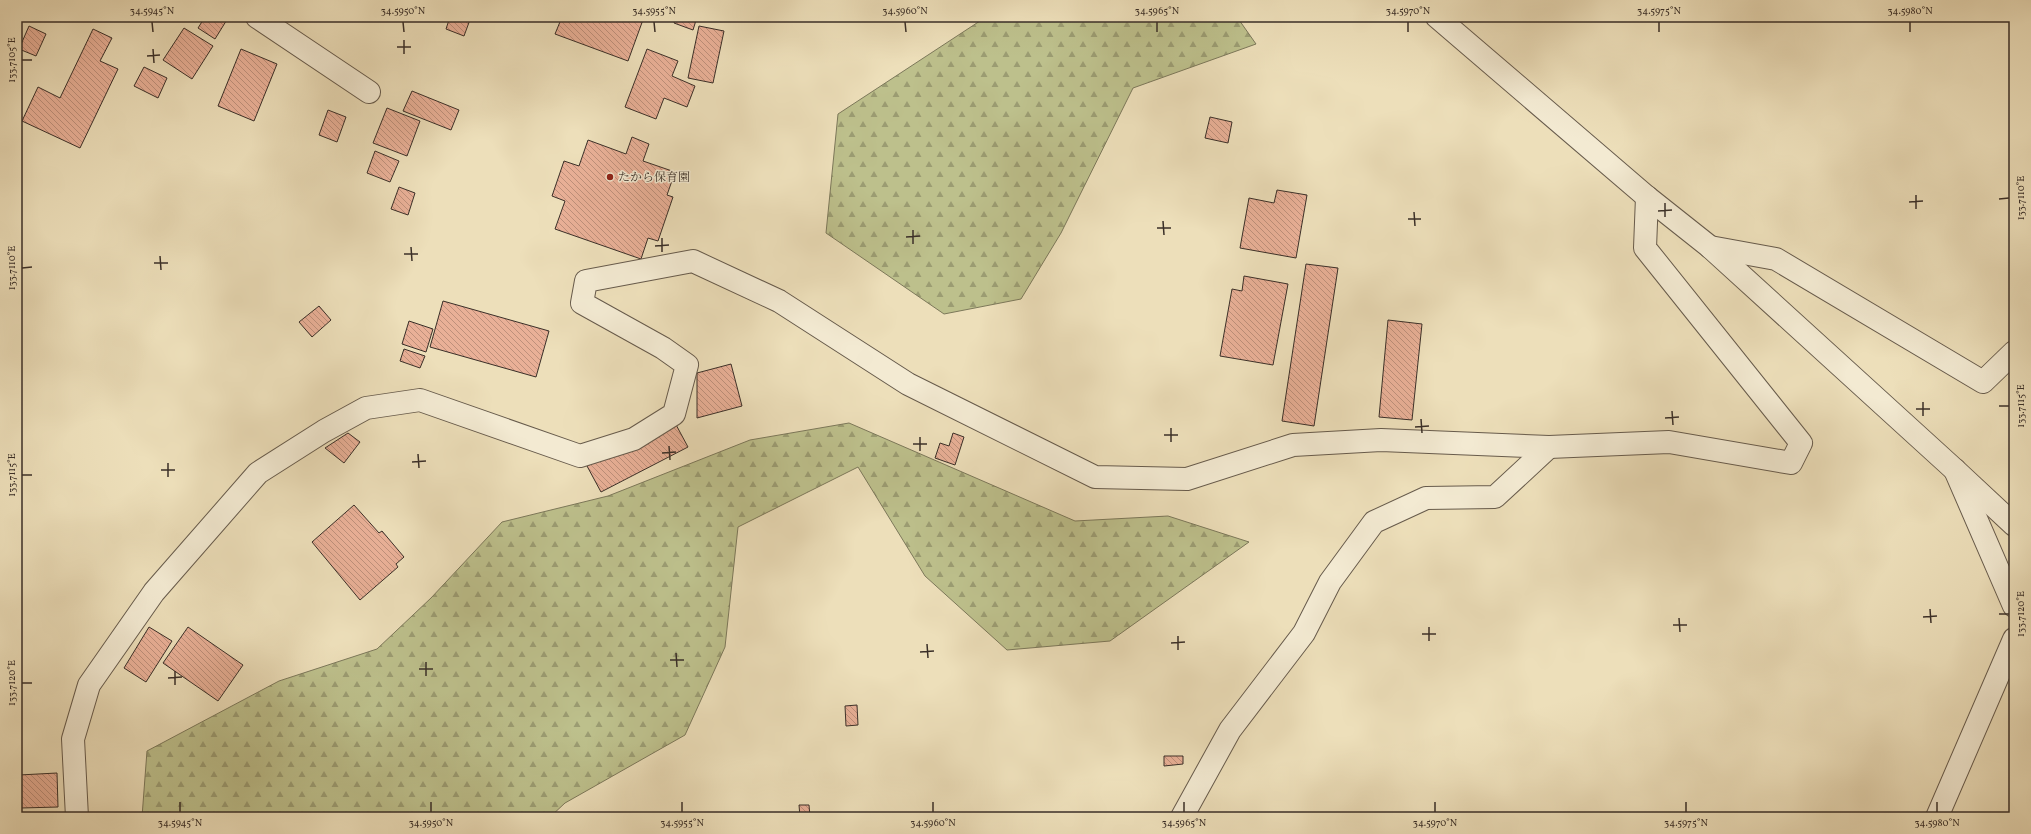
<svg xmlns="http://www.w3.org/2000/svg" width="2031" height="834" font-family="Vollkorn,'Noto Serif JP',serif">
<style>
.forest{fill:url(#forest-firs);stroke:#7c785a}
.building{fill:url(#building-back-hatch);stroke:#3a2f28}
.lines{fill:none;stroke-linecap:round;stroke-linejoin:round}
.minor-casing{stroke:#675b4c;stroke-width:24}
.tertiary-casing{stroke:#675b4c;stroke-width:24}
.minor{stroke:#f3ead2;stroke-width:22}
.tertiary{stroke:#f3ead2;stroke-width:22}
.ticks{fill:none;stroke:#3a2f28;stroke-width:1.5}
.poi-dot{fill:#8f2418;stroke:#f3ead2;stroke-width:1.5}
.labels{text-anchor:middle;stroke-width:3;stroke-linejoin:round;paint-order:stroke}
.poi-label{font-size:12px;fill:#3a2f28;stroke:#f3ead2;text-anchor:start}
.neatline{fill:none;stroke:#3a2f28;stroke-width:1.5}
.ticks-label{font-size:10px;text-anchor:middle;fill:#3a2f28}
</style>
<defs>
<pattern id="forest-firs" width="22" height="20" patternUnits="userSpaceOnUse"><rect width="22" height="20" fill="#bdc08c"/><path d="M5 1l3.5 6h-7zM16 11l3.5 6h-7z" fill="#9b9c72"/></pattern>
<pattern id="building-back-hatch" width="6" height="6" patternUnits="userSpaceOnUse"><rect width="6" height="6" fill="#e9b097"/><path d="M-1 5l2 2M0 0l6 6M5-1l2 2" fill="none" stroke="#be907b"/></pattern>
</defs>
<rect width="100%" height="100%" fill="#eddfba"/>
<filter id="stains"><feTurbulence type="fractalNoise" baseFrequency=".005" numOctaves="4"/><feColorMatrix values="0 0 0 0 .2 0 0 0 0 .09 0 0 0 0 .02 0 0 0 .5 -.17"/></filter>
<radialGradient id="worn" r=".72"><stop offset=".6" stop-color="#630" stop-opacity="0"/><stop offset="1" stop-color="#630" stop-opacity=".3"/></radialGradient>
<g class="forest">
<path d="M986,17H1237L1256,44L1133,88L1061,233L1021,299L944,314L826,233L838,114Z"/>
<path d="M849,423L1075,521L1168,516L1249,542L1110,641L1007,650L925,576L858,467L738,527L725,647L685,735L565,803L550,817H142L147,751L279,681L377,649L431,598L502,522L608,496L750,440Z"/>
</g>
<g class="building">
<path d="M205,17L228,18L215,39L198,28Z"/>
<path d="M450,17H471L464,36L446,29Z"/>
<path d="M562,17H644L628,61L555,34Z"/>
<path d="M676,17H697L693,30L674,23Z"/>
<path d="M29,26L46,34L36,56L19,49Z"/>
<path d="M699,26L724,31L713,83L688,78Z"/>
<path d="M184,28L213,46L192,79L163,60Z"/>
<path d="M93,29L112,38L100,61L118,69L80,148L22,121L38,87L60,98Z"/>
<path d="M241,49L277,64L254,121L218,106Z"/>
<path d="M647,49L678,61L672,76L695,86L687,107L664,98L656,119L625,107Z"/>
<path d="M144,67L167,78L158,98L134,86Z"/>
<path d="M412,91L459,110L451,130L403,111Z"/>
<path d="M387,108L420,121L407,156L373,143Z"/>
<path d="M328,110L346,117L337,142L319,135Z"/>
<path d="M1210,117L1232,122L1228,143L1205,138Z"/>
<path d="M632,137L649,144L643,161L675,172L667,195L673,197L658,241L648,238L641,259L555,229L565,201L552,196L564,161L579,166L588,140L626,154Z"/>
<path d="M375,151L399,161L390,182L367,173Z"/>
<path d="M399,187L415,193L408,215L391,209Z"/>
<path d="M1277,190L1307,195L1296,258L1240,248L1249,198L1274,203Z"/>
<path d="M1306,264L1338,268L1314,426L1282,421Z"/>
<path d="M1244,276L1288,284L1273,365L1220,356L1232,289L1242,291Z"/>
<path d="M443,301L549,331L536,377L430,347Z"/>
<path d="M319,306L331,320L312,337L299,322Z"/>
<path d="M1388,320L1422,324L1412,420L1379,417Z"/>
<path d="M409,321L433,329L426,352L402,344Z"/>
<path d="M404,349L425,356L420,368L400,361Z"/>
<path d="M731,364L742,406L697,418V373Z"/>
<path d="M674,421L688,447L601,492L587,466Z"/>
<path d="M348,433L360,442L344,463L325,448Z"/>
<path d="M953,433L964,437L955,465L935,458L940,443L949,446Z"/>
<path d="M354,505L379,533L382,531L404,557L396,564L398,567L360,600L312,542Z"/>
<path d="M149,627L172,641L146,682L124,668Z"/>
<path d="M188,627L243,665L218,701L163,663Z"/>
<path d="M857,705L858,725L846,726L845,706Z"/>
<path d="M1164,756H1183V764L1164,766Z"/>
<path d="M57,773L58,807L21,808L19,775Z"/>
<path d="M799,805H809L810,817H800Z"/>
</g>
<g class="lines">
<g class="minor-casing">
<g id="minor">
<path d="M257,17L369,92"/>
<path d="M1710,247L1776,259L1983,382L2014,352"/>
<path d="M1955,470L2014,606"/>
<path d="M77,817L73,739L89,685L154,592L258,473L324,431L366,408L420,400L580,456L634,439L674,414L687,365L663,348L582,303L586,281L693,261L779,301L908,384L1095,477L1187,479L1293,445L1381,440L1549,447L1669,442L1791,463L1801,443L1645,248L1647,197"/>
<path d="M1182,817L1230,730L1304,633L1330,582L1374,522L1426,498L1495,497L1549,447"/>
<path d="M1937,817L2014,639"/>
</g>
</g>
<g class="tertiary-casing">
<path id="tertiary" d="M1437,17L1647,197L1710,247L1955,470L2014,525"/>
</g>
<use href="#minor" class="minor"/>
<use href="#tertiary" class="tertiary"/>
</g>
<path class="ticks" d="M152,22L153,32M403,22L404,32M654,22L655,32M905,22L906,32M1157,22V32M1408,22V32M1659,22V32M1910,22V32M404,40V54M397,47H411M153,49L154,63M147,56L160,55M22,60H32M1916,195V209M1999,199L2009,198M1909,202L1923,201M1665,203V217M1658,211L1672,210M1414,212L1415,226M1408,219H1421M1163,221L1164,235M1157,228H1171M913,230V244M906,237L920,236M662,238V252M655,246L669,245M411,247L412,261M404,254H418M160,256L161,270M154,263H168M22,268L32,267M1923,402V416M1999,406H2009M1916,409H1930M1672,411L1673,425M1665,418L1679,417M1421,419L1422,433M1415,427L1429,426M1171,428V442M1164,435H1178M920,437V451M913,444H927M669,446L670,460M662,453L676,452M418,454L419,468M412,462L426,461M168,463V477M161,470H175M22,475H32M1930,609L1931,623M1999,614H2009M1923,617L1937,616M1679,618L1680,632M1673,625H1687M1429,627V641M1422,634H1436M1178,636V650M1171,643L1185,642M927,644L928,658M920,652L934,651M676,653L677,667M670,660H684M426,662V676M419,669H433M175,671V685M168,678L182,677M22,683H32M180,802V812M431,802V812M682,802V812M933,802V812M1184,802V812M1435,802V812M1686,802V812M1937,802V812"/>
<circle class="poi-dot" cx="610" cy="177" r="4"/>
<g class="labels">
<g class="poi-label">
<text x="618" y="181">たから保育園</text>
</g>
</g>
<rect width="2031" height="834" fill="none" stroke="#eddfba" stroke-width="44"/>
<rect x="22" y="22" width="1987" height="790" class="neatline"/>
<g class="ticks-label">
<text x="152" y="14">34.5945°N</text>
<text x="403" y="14">34.5950°N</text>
<text x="654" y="14">34.5955°N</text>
<text x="905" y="14">34.5960°N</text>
<text x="1157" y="14">34.5965°N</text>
<text x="1408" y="14">34.5970°N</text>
<text x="1659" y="14">34.5975°N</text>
<text x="1910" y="14">34.5980°N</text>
<text transform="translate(11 60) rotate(-90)" y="4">133.7105°E</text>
<text transform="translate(2020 198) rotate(-90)" y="4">133.7110°E</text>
<text transform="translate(11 268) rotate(-90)" y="4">133.7110°E</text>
<text transform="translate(2020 406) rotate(-90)" y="4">133.7115°E</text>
<text transform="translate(11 475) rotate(-90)" y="4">133.7115°E</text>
<text transform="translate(2020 614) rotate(-90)" y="4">133.7120°E</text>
<text transform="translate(11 683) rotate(-90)" y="4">133.7120°E</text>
<text x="180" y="826">34.5945°N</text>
<text x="431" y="826">34.5950°N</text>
<text x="682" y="826">34.5955°N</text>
<text x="933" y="826">34.5960°N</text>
<text x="1184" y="826">34.5965°N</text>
<text x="1435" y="826">34.5970°N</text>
<text x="1686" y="826">34.5975°N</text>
<text x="1937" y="826">34.5980°N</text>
</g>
<rect width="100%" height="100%" filter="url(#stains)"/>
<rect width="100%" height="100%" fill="url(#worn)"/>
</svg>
